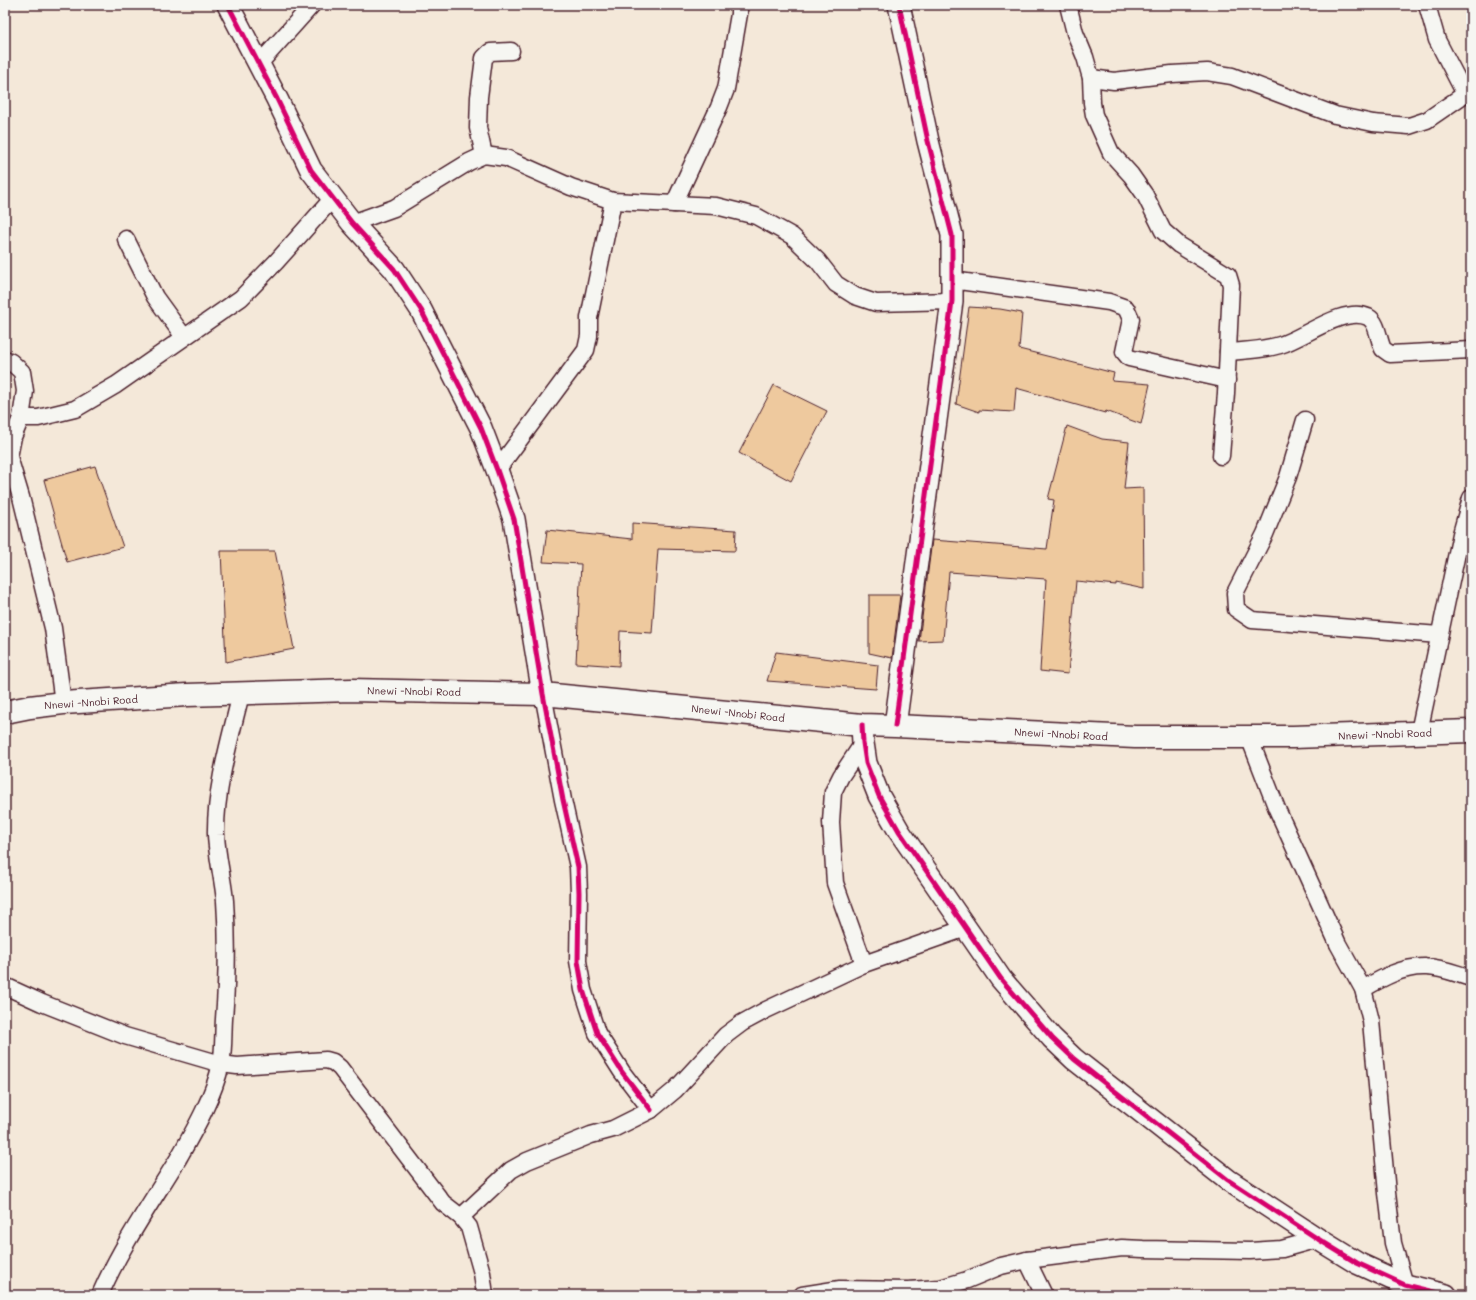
<svg xmlns="http://www.w3.org/2000/svg" width="1476" height="1300" font-family="Mali,sans-serif">
<style>
.building{fill:#eec99e;stroke:#4a1f2b}
.lines{fill:none;stroke-linecap:round;stroke-linejoin:round}
.minor-casing{stroke:#4a1f2b;stroke-width:19}
.tertiary-casing{stroke:#4a1f2b;stroke-width:24}
.secondary-casing{stroke:#4a1f2b;stroke-width:25}
.minor{stroke:#f6f6f2;stroke-width:16}
.tertiary{stroke:#f6f6f2;stroke-width:21}
.secondary{stroke:#f6f6f2;stroke-width:22}
.cycleway-casing{stroke:#f6f6f2;stroke-width:8}
.cycleway{stroke:#d6006c;stroke-width:5}
.labels{text-anchor:middle;stroke-width:4;stroke-linejoin:round;paint-order:stroke}
.street-label{font-size:10px;fill:#4a1f2b;stroke:#f6f6f2}
</style>
<rect width="100%" height="100%" fill="#f4e8d9"/>
<filter id="ink" filterUnits="userSpaceOnUse"><feTurbulence type="fractalNoise" baseFrequency=".025" numOctaves="2"/><feDisplacementMap in="SourceGraphic" scale="8" xChannelSelector="R" yChannelSelector="G"/><feConvolveMatrix kernelMatrix="1 2 1 2 8 2 1 2 1" color-interpolation-filters="sRGB"/></filter>
<g filter="url(#ink)">
<g class="building">
<path d="M969,307L1000,309L1022,313L1019,349L1114,373L1112,381L1150,384L1141,424L1106,411L1105,413L1016,388L1014,412L979,410V412L956,404Z"/>
<path d="M774,385L827,411L791,481L739,453Z"/>
<path d="M1067,426L1102,439L1129,442L1124,489L1143,488L1144,589L1116,583V585L1076,581L1068,674L1040,671L1046,579L949,572L943,640L919,641L932,540L1047,549L1054,500L1048,499Z"/>
<path d="M95,466L123,547L67,562L44,480Z"/>
<path d="M632,523L736,530L735,551L658,549L652,633L620,631L619,666L576,663L581,564L543,562L547,530L632,539Z"/>
<path d="M221,551H275L294,649L226,662Z"/>
<path d="M869,595H900L892,658L869,653Z"/>
<path d="M776,652L878,665L876,689L767,681Z"/>
</g>
<g class="lines">
<g class="minor-casing">
<g id="minor">
<path d="M1068,5L1075,33L1085,57L1091,78L1092,103L1094,115L1111,153L1131,175L1145,195L1163,231L1179,245L1228,275L1231,285L1226,393L1221,456"/>
<path d="M1427,5L1437,40L1465,94"/>
<path d="M259,64L312,5"/>
<path d="M1091,78L1114,81L1172,74L1207,72L1232,76L1335,115L1373,123L1409,126L1427,120L1465,94L1471,93"/>
<path d="M484,155L478,128L479,97L484,58L490,52L511,51"/>
<path d="M674,204L719,107L726,89L739,14V5"/>
<path d="M352,223L394,208L469,162L484,155L506,158L571,187L613,201L716,206L756,216L792,236L818,261L836,284L855,296L876,303L952,301"/>
<path d="M126,239L155,297L184,337"/>
<path d="M952,280L1109,302L1126,308L1131,319L1124,352L1129,358L1227,380"/>
<path d="M1228,352C1245,351 1263,350 1280,345C1304,338 1343,306 1368,317C1378,322 1378,339 1383,349L1390,354L1471,350"/>
<path d="M5,359L11,362L22,372L25,391L21,418L13,437L9,457L21,497L53,628L63,703"/>
<path d="M21,418H38L75,409L116,385L241,298L276,262L333,198"/>
<path d="M1305,420L1288,477L1265,534L1235,593L1236,609L1252,620L1439,635"/>
<path d="M497,470L586,350L589,336V318L613,201"/>
<path d="M543,694L563,800L578,867L579,893L578,961L583,990L597,1033L622,1072L651,1110"/>
<path d="M1419,732L1461,534L1471,498"/>
<path d="M1249,737L1277,809L1338,944L1363,989L1371,1021L1387,1193L1393,1243L1405,1285V1291"/>
<path d="M863,743L841,776L833,792L831,822L835,883L864,964"/>
<path d="M5,986L42,1003L125,1036L221,1064L237,1066L326,1060L333,1062L340,1068L443,1203L461,1217L469,1227L482,1273L485,1295"/>
<path d="M1363,989C1382,978 1403,966 1426,967C1441,967 1457,974 1471,978"/>
<path d="M461,1217L511,1170L527,1161L591,1135L613,1129L651,1110L675,1090L726,1035L742,1023L766,1010L864,964L966,928"/>
<path d="M1027,1260L1044,1295"/>
<path d="M100,1295C120,1248 151,1203 178,1159C195,1129 213,1098 221,1064C224,1049 223,1034 224,1019C227,980 228,941 225,901C223,879 217,857 216,835C215,789 230,739 241,694"/>
<path d="M802,1295L840,1289L908,1290L940,1288L967,1280L1001,1266L1027,1260L1122,1248L1143,1249L1250,1251L1282,1249L1318,1239"/>
</g>
</g>
<g class="tertiary-casing">
<g id="tertiary">
<path d="M228,5L277,99L311,170L352,223L394,269L421,310L481,428L497,470L514,519L543,694"/>
<path d="M862,725L863,743L866,763L879,796L899,831L1001,979L1052,1038L1074,1059L1228,1180L1318,1239L1357,1263L1405,1285L1446,1295"/>
<path d="M895,726L952,301V235L928,141L899,5"/>
</g>
</g>
<g class="secondary-casing">
<path id="secondary" d="M5,712L30,707L63,703L187,695L351,690L543,694L862,725L895,726L1135,737H1293L1471,731"/>
</g>
<use href="#minor" class="minor"/>
<use href="#tertiary" class="tertiary"/>
<use href="#secondary" class="secondary"/>
<g class="cycleway-casing">
<g id="cycleway">
<path d="M228,5L277,99L311,170L352,223L394,269L421,310L481,428L497,470L514,519L543,694L563,800L578,867L579,893L578,961L583,990L597,1033L622,1072L651,1110"/>
<path d="M862,725L863,743L866,763L879,796L899,831L1001,979L1052,1038L1074,1059L1228,1180L1318,1239L1357,1263L1405,1285L1446,1295"/>
<path d="M895,726L952,301V235L928,141L899,5"/>
</g>
</g>
<use href="#cycleway" class="cycleway"/>
</g>
</g>
<g class="labels">
<g class="street-label">
<text transform="translate(414 691) rotate(1)" y="4">Nnewi -Nnobi Road</text>
<text transform="translate(91 702) rotate(-4)" y="4">Nnewi -Nnobi Road</text>
<text transform="translate(738 713) rotate(6)" y="4">Nnewi -Nnobi Road</text>
<text transform="translate(1061 734) rotate(3)" y="4">Nnewi -Nnobi Road</text>
<text transform="translate(1385 734) rotate(-2)" y="4">Nnewi -Nnobi Road</text>
</g>
</g>
<rect width="1476" height="1300" fill="none" stroke="#f6f6f2" stroke-width="20"/>
<rect x="10" y="10" width="1456" height="1280" fill="none" stroke="#4a1f2b" stroke-width="1.5" filter="url(#ink)"/>
</svg>
